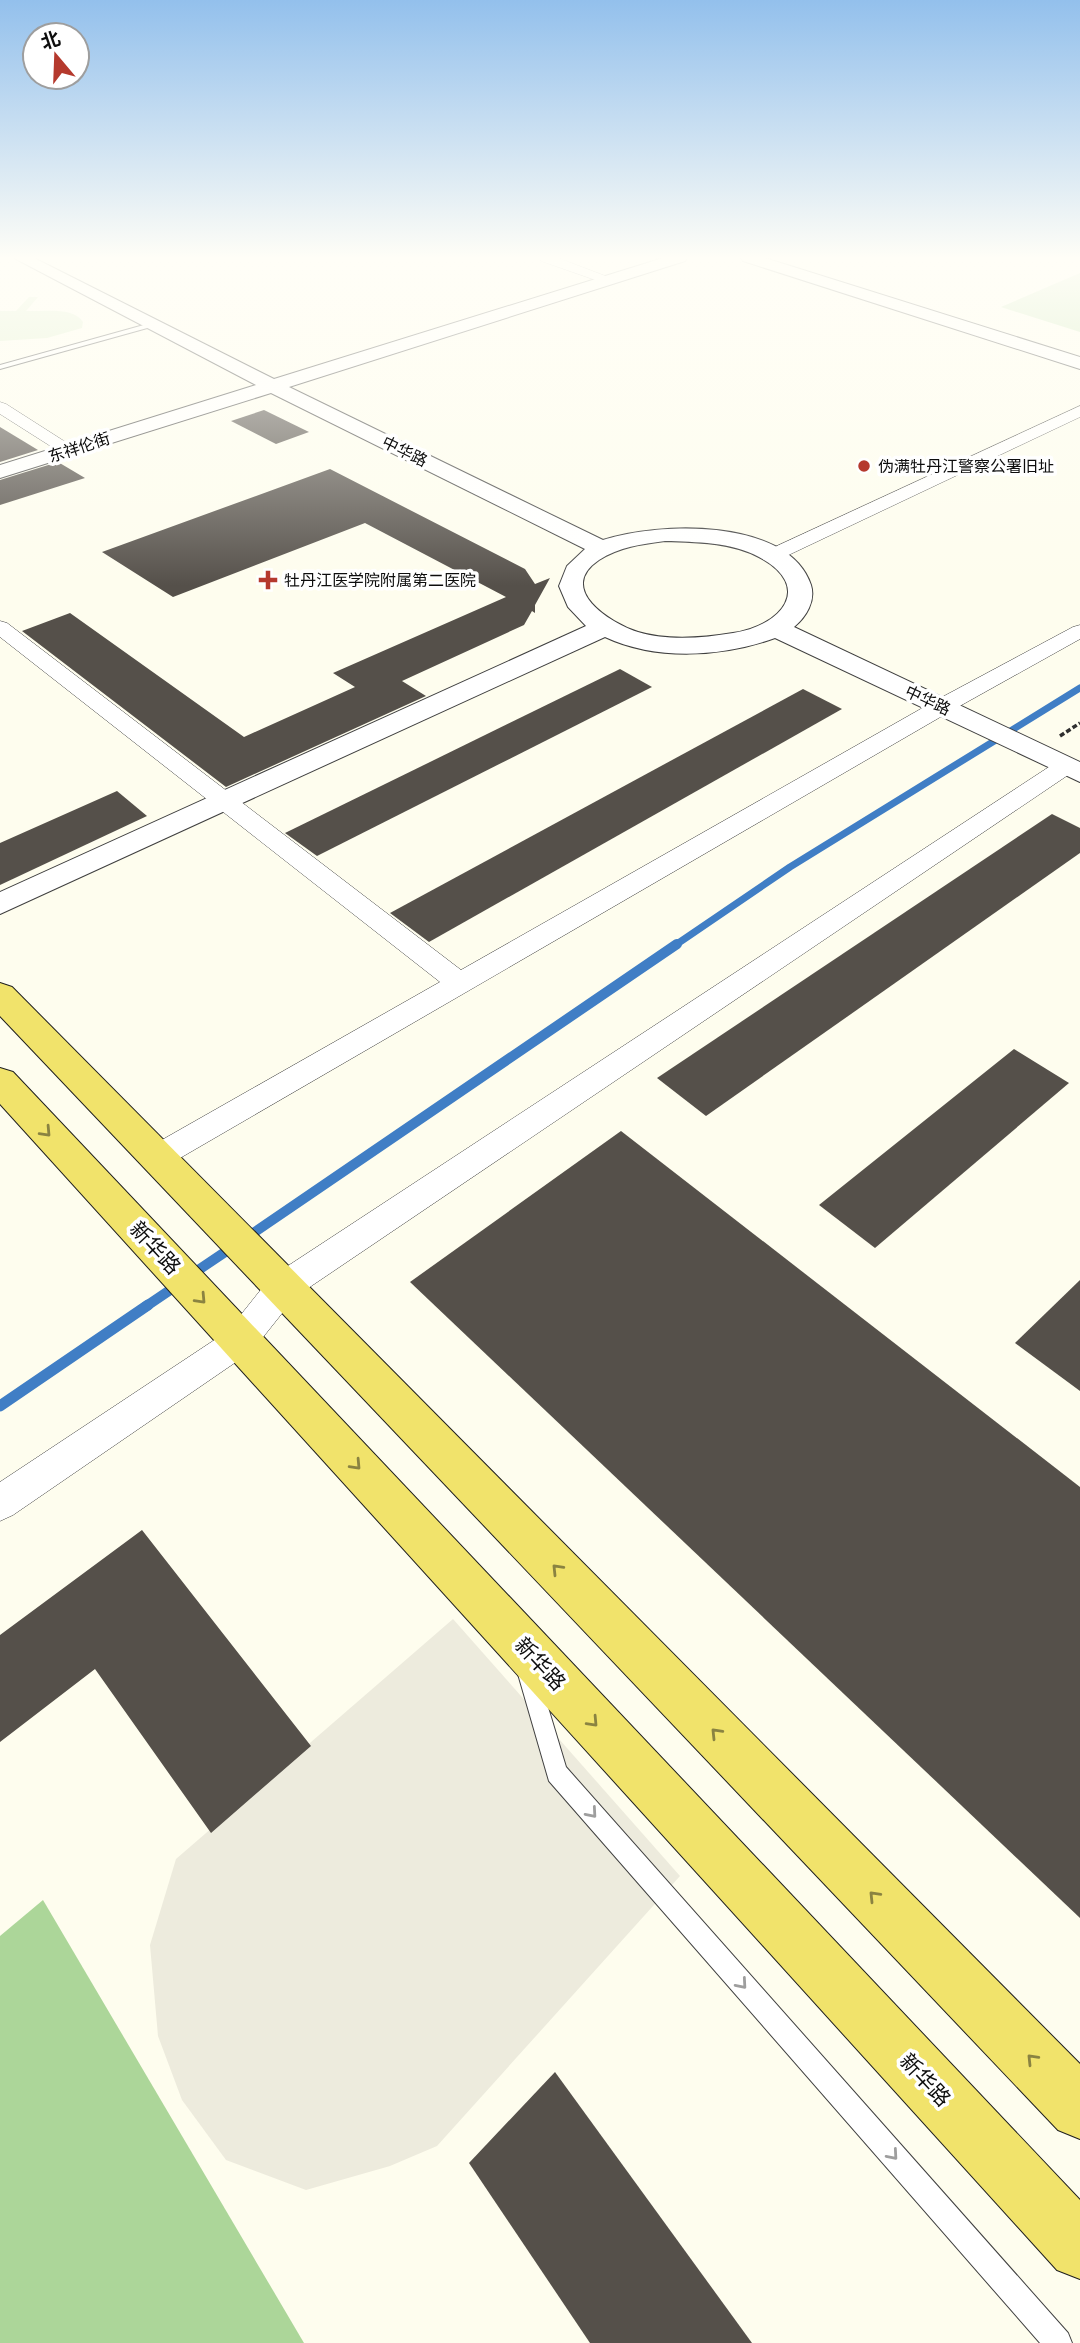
<svg xmlns="http://www.w3.org/2000/svg" width="1080" height="2343" font-family="'PT Serif','Noto Sans SC',serif">
<style>
.green{fill:#cae6b9}
.forest{fill:#acd699}
.pitch{fill:#ddeecb}
.plaza{fill:#edebdd}
.lines{fill:none;stroke-linecap:round;stroke-linejoin:round}
.stream-far2{stroke:#407ec5;stroke-width:7}
.stream-far1{stroke:#407ec5;stroke-width:10}
.stream{stroke:#407ec5;stroke-width:11}
.building{fill:#55504a}
.service-casing{stroke:#404040;stroke-width:2}
.minor-casing{stroke:#404040;stroke-width:1}
.tertiary-casing{stroke:#404040;stroke-width:2}
.primary-casing{stroke:#1e1e1e;stroke-width:2}
.path{stroke:#2f2f2f;stroke-width:3.5;stroke-dasharray:5 2.5;stroke-linecap:butt}
.service{fill:#fff;fill-rule:evenodd}
.minor{fill:#fff;fill-rule:evenodd}
.tertiary{fill:#fff;fill-rule:evenodd}
.primary{fill:#f1e36b;fill-rule:evenodd}
.oneway{stroke:#8a8341}
.oneway2{stroke:#9e9e9e}
.poi-dot{fill:#b5392d;stroke:#fff;stroke-width:2.5}
.labels{text-anchor:middle;stroke-width:7;stroke-linejoin:round;paint-order:stroke}
.far-street-label{font-size:16px;fill:#0d0d0d;stroke:#fff}
.far-poi-label{font-size:16px;fill:#0d0d0d;stroke:#fff;text-anchor:start}
.near-street-label{font-size:21px;fill:#0d0d0d;stroke:#fff}
</style>
<rect width="100%" height="100%" fill="#fefdee"/>
<path class="green" d="M1080,273V332L1001,307Z"/>
<path class="forest" d="M43,1900L304,2343H0V1936Z"/>
<path class="pitch" d="M29,297H38L26,311C43,312 73,306 83,322L82,328L47,338L0,341V311H16Z"/>
<path class="plaza" d="M453,1619L680,1876L437,2146L390,2166L306,2190L226,2160L182,2100L158,2036L150,1945L176,1859Z"/>
<g class="lines">
<path class="stream-far2" d="M674,946L790,867L1080,688"/>
<g class="stream-far1">
<path d="M246,1238L677,944"/>
<path d="M191,1275L234,1246"/>
<path d="M145,1307L179,1284"/>
</g>
<path class="stream" d="M0,1406L148,1305"/>
</g>
<g class="building">
<path d="M264,410L309,432L276,444L231,421Z"/>
<path d="M0,427L38,450L0,462Z"/>
<path d="M58,462L85,478L0,505V480Z"/>
<path d="M330,469L525,569L535,584L550,578L535,605V613L532,611L524,625L402,681L426,696L226,787L22,631L70,613L244,737L355,687L333,673L506,597L365,523L173,597L102,552Z"/>
<path d="M620,669L652,687L317,856L285,833Z"/>
<path d="M803,689L842,709L429,942L390,913Z"/>
<path d="M117,791L147,816L0,885V843Z"/>
<path d="M1052,814L1080,828V853L706,1116L657,1078Z"/>
<path d="M1014,1049L1069,1083L875,1248L819,1205Z"/>
<path d="M621,1131L1080,1487V1918L410,1282Z"/>
<path d="M1080,1280V1391L1015,1343Z"/>
<path d="M142,1530L311,1746L211,1833L95,1669L0,1742V1635Z"/>
<path d="M555,2072L752,2343H590L469,2163Z"/>
</g>
<g class="lines">
<g class="service-casing">
<g id="service">
<path d="M151,323L158,325L0,369V365Z"/>
<path d="M528,1664L535,1667L538,1674L566,1767L1068,2333L1072,2343H1040L549,1781L518,1674L521,1667Z"/>
</g>
</g>
<g class="minor-casing">
<g id="minor">
<path d="M540,258H558L616,280L614,283H604L541,261Z"/>
<path d="M0,402L6,404L78,450L69,455L63,454L0,414Z"/>
<path d="M1080,406V417L778,560H764L761,556L764,552Z"/>
<path d="M0,621L7,623L461,970L933,702L1073,627L1080,625V639L949,712L168,1165L157,1169L146,1165L141,1157L146,1149L440,982L0,637Z"/>
<path d="M1066,759L1074,761L1078,766L1074,771L295,1297L252,1351L13,1515L0,1521V1482L228,1331L271,1277L1058,761Z"/>
</g>
</g>
<g class="tertiary-casing">
<g id="tertiary">
<path d="M14,258H34L274,379L663,258H687L685,261L289,387L603,540C657,522 788,517 811,585C816,601 806,617 794,627L1080,762V782L775,638C723,657 656,661 605,637L0,914V892L586,626L568,607L559,586L567,566L585,549L271,393L0,478V465L256,385ZM665,541C696,542 731,542 759,557C815,587 781,626 733,633C703,638 668,641 638,632C610,623 556,589 599,560C619,547 642,544 665,541Z"/>
<path d="M741,258H765L1080,357V369L743,261Z"/>
</g>
</g>
<g class="primary-casing">
<g id="primary">
<path d="M0,983L12,987L1080,2064V2139L1058,2130L0,1016Z"/>
<path d="M0,1068L13,1072L1080,2200V2279L1057,2270L0,1104Z"/>
</g>
</g>
<path class="path" d="M1060,736L1080,723"/>
<use href="#service" class="service"/>
<use href="#minor" class="minor"/>
<use href="#tertiary" class="tertiary"/>
<use href="#primary" class="primary"/>
</g>
<defs><path id="oneway-chevron" d="M-2-3.5L2.5 0L-2 3.5" fill="none" stroke-width="1.6" stroke-linecap="round" stroke-linejoin="round" transform="scale(1.75)"/></defs>
<g class="oneway">
<use href="#oneway-chevron" transform="translate(46 1132) rotate(47)"/>
<use href="#oneway-chevron" transform="translate(201 1299) rotate(47)"/>
<use href="#oneway-chevron" transform="translate(356 1465) rotate(47)"/>
<use href="#oneway-chevron" transform="translate(557 1569) rotate(-134)"/>
<use href="#oneway-chevron" transform="translate(593 1722) rotate(47)"/>
<use href="#oneway-chevron" transform="translate(716 1733) rotate(-134)"/>
<use href="#oneway-chevron" transform="translate(874 1896) rotate(-134)"/>
<use href="#oneway-chevron" transform="translate(1032 2059) rotate(-134)"/>
</g>
<g class="oneway2">
<use href="#oneway-chevron" transform="translate(592 1813) rotate(49)"/>
<use href="#oneway-chevron" transform="translate(742 1984) rotate(49)"/>
<use href="#oneway-chevron" transform="translate(893 2155) rotate(49)"/>
</g>
<linearGradient id="sky" x2="0" y2="1"><stop stop-color="#93c0ec"/><stop offset="0.44" stop-color="#fffef7"/><stop offset="1" stop-color="#fffef7" stop-opacity="0"/></linearGradient>
<rect width="1080" height="586" fill="url(#sky)"/>
<g class="poi-dot">
<circle cx="864" cy="466" r="7"/>
<path d="M264.5 569.5h7v7h7v7h-7v7h-7v-7h-7v-7h7z"/>
</g>
<g class="labels">
<g class="far-street-label">
<text transform="translate(79 447) rotate(-18)" y="6">东祥伦街</text>
<text transform="translate(405 451) rotate(26)" y="6">中华路</text>
<text transform="translate(928 700) rotate(25)" y="6">中华路</text>
</g>
<g class="far-poi-label">
<text x="878" y="472">伪满牡丹江警察公署旧址</text>
<text x="284" y="586">牡丹江医学院附属第二医院</text>
</g>
<g class="near-street-label">
<text transform="translate(155 1248) rotate(47)" y="7">新华路</text>
<text transform="translate(540 1664) rotate(47)" y="7">新华路</text>
<text transform="translate(925 2080) rotate(47)" y="7">新华路</text>
</g>
</g>
<g transform="translate(56 56) rotate(341)"><circle r="33" fill="#ffffff" stroke="#9e9e9e" stroke-width="2"/>
<path d="M0-5L12 26L0 18L-12 26Z" fill="#b5392d"/>
<text y="-10" font-size="19" font-weight="bold" text-anchor="middle" fill="#0d0d0d">北</text>
</g>
</svg>
